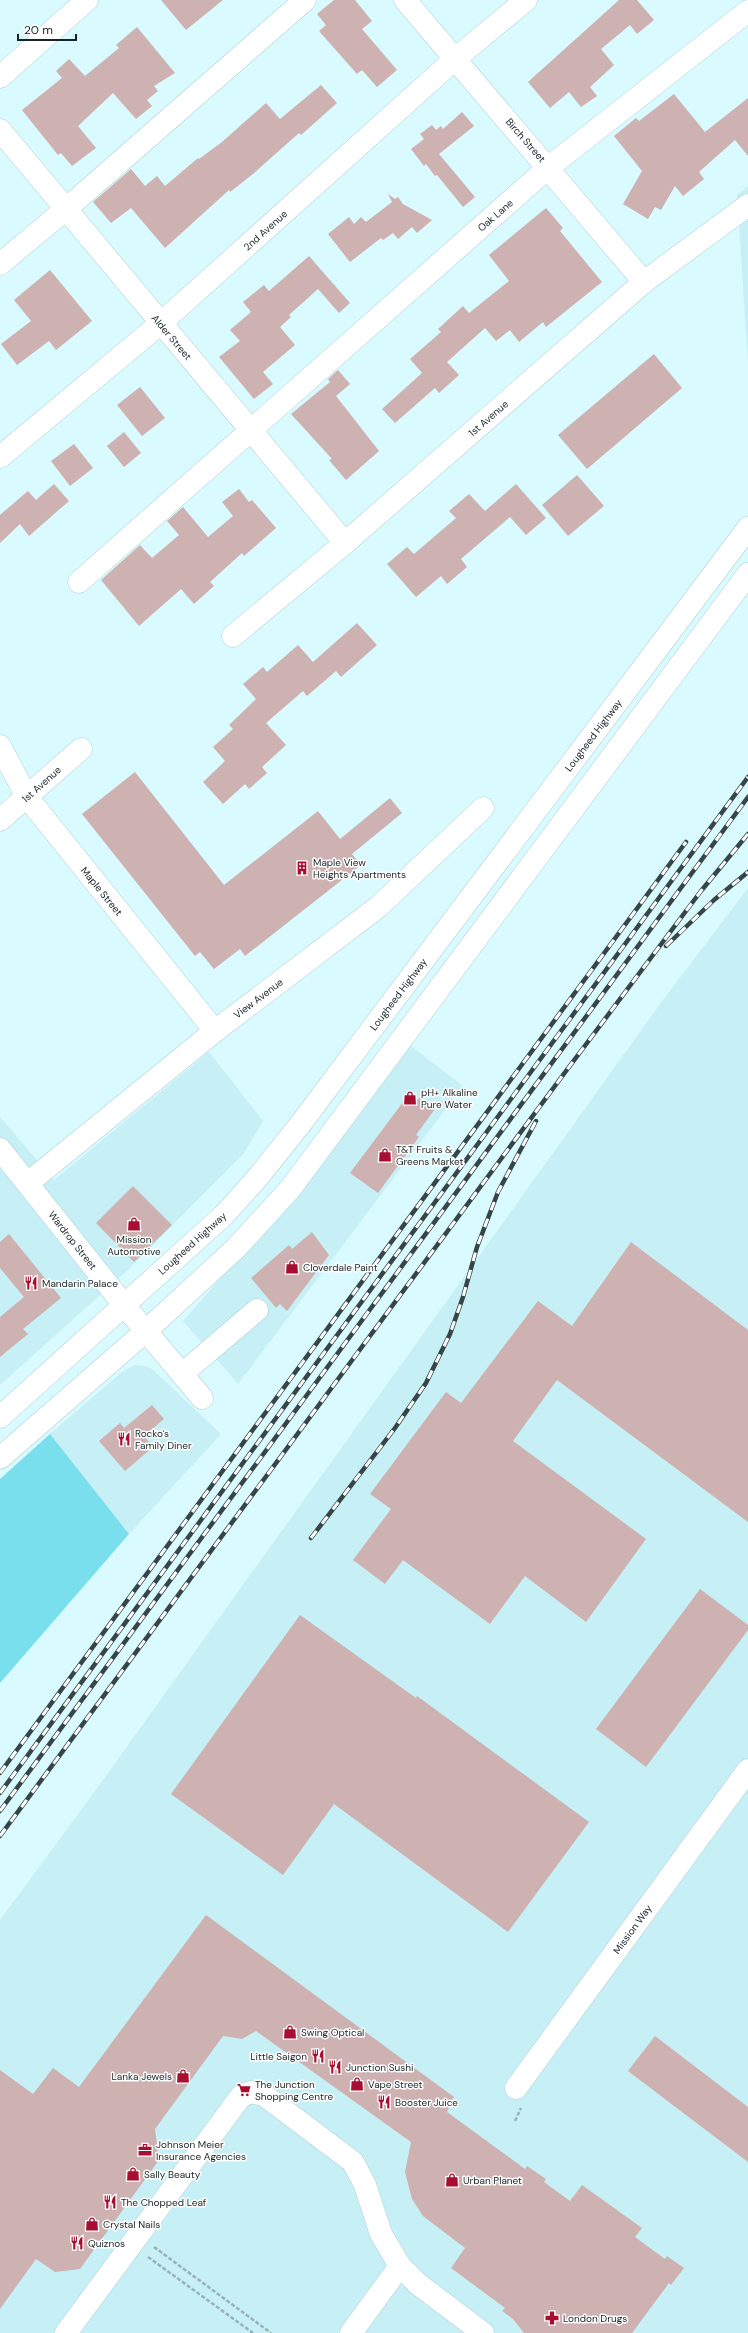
<svg xmlns="http://www.w3.org/2000/svg" width="748" height="2333" font-family="'DM Sans',sans-serif">
<style>
.built{fill:#c6f0f6}
.green{fill:#7adfec}
.building{fill:#ceb1b1}
.lines{fill:none;stroke-linecap:round;stroke-linejoin:round}
.minor-casing{stroke:#b0d0d4;stroke-width:23}
.major-casing{stroke:#b0d0d4;stroke-width:23}
.path{stroke:#98b2b6;stroke-width:2.5;stroke-dasharray:4 2;stroke-linecap:butt}
.minor{stroke:#fff;stroke-width:22}
.major{stroke:#fff;stroke-width:22}
.rail-casing{stroke:#364547;stroke-width:4.5}
.rail{stroke:#fff;stroke-width:3;stroke-dasharray:9;stroke-linecap:butt}
.labels{text-anchor:middle;stroke-width:3;stroke-linejoin:round;paint-order:stroke}
.street-label{font-size:10px;fill:#172325;stroke:#fff}
.poi-label{font-size:10px;fill:#172325;stroke:#fff;text-anchor:start}
</style>
<rect width="100%" height="100%" fill="#d9fafe"/>
<g class="built">
<path d="M748,186V362L737,195Z"/>
<path d="M748,888V2333H0V1920L90,1798L660,1004Z"/>
<path d="M407,1043L463,1086L238,1384L183,1321L291,1197Z"/>
<path d="M209,1052L263,1121L244,1153L129,1269L0,1385V1117L54,1180Z"/>
<path d="M135,1365L145,1366L152,1369L221,1434L129,1534L50,1434L122,1372Z"/>
</g>
<path class="green" d="M50,1434L129,1534L0,1683V1479Z"/>
<g class="building">
<path d="M161,0H223L186,30Z"/>
<path d="M334,0H355L372,21L362,29L397,70L377,87L362,70L357,74L319,31L326,25L317,14Z"/>
<path d="M619,0H637L654,20L637,34L630,25L601,49L614,65L590,87L597,96L581,107L569,92L550,108L528,82Z"/>
<path d="M137,27L175,73L154,86L158,91L147,100L152,106L136,119L113,93L78,126L96,148L72,166L61,153L58,155L22,110L62,78L56,71L69,59L85,76L119,48L116,45Z"/>
<path d="M321,85L337,103L301,135L299,133L253,174L230,192L229,190L165,248L131,208L111,223L93,202L131,169L145,186L157,176L165,186L198,158L199,159L222,142L266,103L280,119Z"/>
<path d="M674,94L705,132L748,98V156L735,140L699,172L704,179L683,196L675,186L661,210L655,207L648,219L623,204L642,171L614,136L636,118L639,121Z"/>
<path d="M462,112L474,126L439,154L475,197L463,207L437,175L435,176L426,164L424,166L411,149L424,139L420,134L432,125L436,130L441,126L443,129Z"/>
<path d="M388,194L395,199L398,197L403,204L432,220L417,233L412,227L398,239L393,233L383,240L381,238L350,262L328,234L349,217L354,224L361,217L366,222L392,202Z"/>
<path d="M546,208L563,228L560,231L602,282L546,327L543,322L519,342L510,330L496,341L485,328L447,362L459,375L439,393L435,388L395,423L382,409L422,373L410,359L441,332L438,329L463,306L469,313L509,281L489,255Z"/>
<path d="M309,256L350,303L339,313L318,289L289,315L291,317L280,327L295,345L263,372L273,384L254,399L219,357L240,341L230,330L251,312L243,302L264,285L269,291Z"/>
<path d="M50,270L92,321L56,350L49,341L17,365L1,344L31,321L14,300Z"/>
<path d="M654,354L682,388L587,469L558,435Z"/>
<path d="M338,370L350,384L336,396L379,451L346,480L329,460L332,459L291,414L330,382L328,379Z"/>
<path d="M140,387L165,418L142,436L117,405Z"/>
<path d="M124,432L141,453L124,467L107,446Z"/>
<path d="M74,444L93,468L70,486L51,461Z"/>
<path d="M577,475L604,506L568,536L542,505Z"/>
<path d="M54,484L69,501L29,536L20,524L0,543V515L28,491L36,500Z"/>
<path d="M516,484L546,518L526,535L510,517L461,559L467,567L447,584L441,576L416,597L387,564L407,547L414,554L456,518L449,511L469,494L485,511Z"/>
<path d="M239,489L249,502L252,500L276,528L244,556L242,553L210,582L214,586L194,604L181,589L139,626L101,580L140,545L152,558L179,535L167,521L183,507L208,537L233,516L222,502Z"/>
<path d="M357,623L377,645L341,677L336,671L307,696L303,691L266,723L286,745L262,767L267,773L249,789L245,784L223,804L203,782L225,761L213,747L233,729L229,725L256,699L243,684L263,667L267,672L298,645L313,662Z"/>
<path d="M135,772L224,885L318,811L340,839L390,798L402,813L352,854L361,865L245,956L240,949L214,969L200,952L195,956L82,814Z"/>
<path d="M409,1094L418,1100L420,1097L435,1109L416,1135L419,1137L378,1193L350,1173Z"/>
<path d="M133,1186L172,1225L134,1262L96,1223Z"/>
<path d="M312,1232L329,1255L287,1311L280,1304L276,1308L251,1278L289,1245L292,1249Z"/>
<path d="M9,1234L61,1298L23,1329L28,1334L0,1357V1317L24,1297L0,1268V1242Z"/>
<path d="M631,1242L748,1330V1522L557,1380L513,1441L646,1539L586,1622L525,1576L490,1624L403,1560L385,1584L353,1560L391,1509L370,1494L446,1392L461,1403L538,1301L572,1326Z"/>
<path d="M152,1405L164,1419L144,1436L153,1447L125,1471L99,1441L120,1423L124,1428Z"/>
<path d="M700,1589L748,1625V1630L646,1767L596,1729Z"/>
<path d="M300,1615L416,1698L417,1696L589,1822L508,1932L334,1804L283,1875L171,1794Z"/>
<path d="M206,1915L454,2097L447,2107L449,2108L447,2112L525,2169L527,2166L546,2179L544,2182L570,2201L582,2185L642,2228L635,2237L665,2259L667,2256L684,2268L671,2285L669,2283L632,2333H524L513,2319L502,2311L505,2308L451,2268L465,2248L423,2216L412,2199L405,2172L411,2142L256,2031L242,2039L223,2036L155,2129L159,2160L80,2269L55,2272L36,2259L0,2309V2070L33,2094L53,2068L79,2087Z"/>
<path d="M655,2036L748,2107V2162L628,2071Z"/>
</g>
<g class="lines">
<g class="minor-casing">
<g id="minor">
<path d="M405,0L644,282"/>
<path d="M0,77L87,0"/>
<path d="M0,130L345,543"/>
<path d="M0,264L66,209L305,0"/>
<path d="M0,457L161,323L455,59L526,0"/>
<path d="M79,582L549,167L748,11"/>
<path d="M233,636L345,543L644,282L748,205"/>
<path d="M0,746L27,797L215,1031"/>
<path d="M0,820L81,749"/>
<path d="M0,1149L124,1305L202,1398"/>
<path d="M28,1183L215,1031L378,907L483,808"/>
<path d="M182,1374L257,1310"/>
<path d="M516,2088L748,1770"/>
<path d="M66,2333L241,2096L251,2092L264,2095L353,2162L365,2185L381,2234L400,2266L418,2284L483,2333"/>
<path d="M351,2333L400,2266"/>
</g>
</g>
<g class="major-casing">
<g id="major">
<path d="M0,1417L224,1215L259,1176L302,1122L748,528"/>
<path d="M0,1458L146,1331L236,1248L290,1189L748,574"/>
</g>
</g>
<g class="path">
<path d="M515,2121L521,2108"/>
<path d="M154,2247L271,2333"/>
<path d="M148,2257L253,2333"/>
</g>
<use href="#minor" class="minor"/>
<use href="#major" class="major"/>
<g class="rail-casing">
<g id="rail">
<path d="M666,946L714,900L748,872"/>
<path d="M311,1538L395,1428L426,1383L450,1334L463,1297L477,1247L498,1192L536,1121"/>
<path d="M0,1773L686,842"/>
<path d="M0,1793L748,777"/>
<path d="M0,1811L748,797"/>
<path d="M0,1836L566,1071L701,891L748,834"/>
</g>
</g>
<use href="#rail" class="rail"/>
</g>
<defs>
<g id="building-bare" transform="scale(1.08)"><path d="M-4-6H4V6H1V3H-1V6H-4ZM-2.5-4.3h1.7v1.8h-1.7ZM.8-4.3h1.7v1.8H.8ZM-2.5-1h1.7V.8h-1.7ZM.8-1h1.7V.8H.8Z" fill="#a70e31" stroke="#fff" stroke-width="2.5" paint-order="stroke"/></g>
<g id="shop-bare" transform="scale(1.08)"><path d="M-5-2.5h2.3a2.7 3.5 0 0 1 5.4 0H5L5.5 6h-11ZM-1.5-2.5h3a1.5 2.3 0 0 0-3 0Z" fill="#a70e31" stroke="#fff" stroke-width="2.5" paint-order="stroke"/></g>
<g id="restaurant-bare" transform="scale(1.08)"><path d="M-5-6h1v4h1v-4h1v4h1v-4h1v5L-1.5 .5V6h-2V.5L-5-1ZM5-6V6H3V1.5H1.5Q1.5-4 5-6Z" fill="#a70e31" stroke="#fff" stroke-width="2.5" paint-order="stroke"/></g>
<g id="supermarket-bare" transform="scale(1.08)"><path d="M-6-5.5h2.5l.6 2H6L4.5 2H-2.5L-4.4-4H-6ZM-1.5 3.2a1.3 1.3 0 1 0 .1 0ZM3 3.2a1.3 1.3 0 1 0 .1 0Z" fill="#a70e31" stroke="#fff" stroke-width="2.5" paint-order="stroke"/></g>
<g id="office-bare" transform="scale(1.08)"><path d="M-6-3h4V-5.5h4V-3h4V5H-6ZM-1-4.5V-3h2v-1.5ZM-6 0V1H6V0Z" fill="#a70e31" stroke="#fff" stroke-width="2.5" paint-order="stroke"/></g>
<g id="pharmacy-bare" transform="scale(1.08)"><path d="M-2-6h4v4h4v4h-4v4h-4v-4h-4v-4h4Z" fill="#a70e31" stroke="#fff" stroke-width="2.5" paint-order="stroke"/></g>
</defs>
<g fill-rule="evenodd">
<use href="#building-bare" x="302" y="868"/>
<use href="#shop-bare" x="410" y="1098"/>
<use href="#shop-bare" x="385" y="1155"/>
<use href="#shop-bare" x="134" y="1224"/>
<use href="#shop-bare" x="292" y="1267"/>
<use href="#restaurant-bare" x="31" y="1283"/>
<use href="#restaurant-bare" x="124" y="1439"/>
<use href="#shop-bare" x="290" y="2032"/>
<use href="#restaurant-bare" x="318" y="2056"/>
<use href="#restaurant-bare" x="335" y="2067"/>
<use href="#shop-bare" x="183" y="2076"/>
<use href="#shop-bare" x="357" y="2084"/>
<use href="#supermarket-bare" x="244" y="2090"/>
<use href="#restaurant-bare" x="384" y="2102"/>
<use href="#office-bare" x="145" y="2150"/>
<use href="#shop-bare" x="133" y="2174"/>
<use href="#shop-bare" x="452" y="2180"/>
<use href="#restaurant-bare" x="110" y="2202"/>
<use href="#shop-bare" x="92" y="2224"/>
<use href="#restaurant-bare" x="77" y="2243"/>
<use href="#pharmacy-bare" x="552" y="2318"/>
</g>
<g class="labels">
<g class="street-label">
<text transform="translate(526 140) rotate(49)" y="4">Birch Street</text>
<text transform="translate(495 215) rotate(-41)" y="4">Oak Lane</text>
<text transform="translate(265 230) rotate(-42)" y="4">2nd Avenue</text>
<text transform="translate(172 337) rotate(50)" y="4">Alder Street</text>
<text transform="translate(488 418) rotate(-41)" y="4">1st Avenue</text>
<text transform="translate(593 735) rotate(-53)" y="4">Lougheed Highway</text>
<text transform="translate(41 784) rotate(-42)" y="4">1st Avenue</text>
<text transform="translate(102 891) rotate(51)" y="4">Maple Street</text>
<text transform="translate(398 994) rotate(-53)" y="4">Lougheed Highway</text>
<text transform="translate(258 998) rotate(-37)" y="4">View Avenue</text>
<text transform="translate(73 1240) rotate(52)" y="4">Wardrop Street</text>
<text transform="translate(192 1243) rotate(-42)" y="4">Lougheed Highway</text>
<text transform="translate(632 1929) rotate(-54)" y="4">Mission Way</text>
</g>
<g class="poi-label">
<text x="313" y="866">Maple View<tspan x="313" dy="12">Heights Apartments</tspan></text>
<text x="421" y="1096">pH+ Alkaline<tspan x="421" dy="12">Pure Water</tspan></text>
<text x="396" y="1153">T&amp;T Fruits &amp;<tspan x="396" dy="12">Greens Market</tspan></text>
<text x="134" y="1243" text-anchor="middle">Mission<tspan x="134" dy="12">Automotive</tspan></text>
<text x="303" y="1271">Cloverdale Paint</text>
<text x="42" y="1287">Mandarin Palace</text>
<text x="135" y="1437">Rocko's<tspan x="135" dy="12">Family Diner</tspan></text>
<text x="301" y="2036">Swing Optical</text>
<text x="307" y="2060" text-anchor="end">Little Saigon</text>
<text x="346" y="2071">Junction Sushi</text>
<text x="172" y="2080" text-anchor="end">Lanka Jewels</text>
<text x="255" y="2088">The Junction<tspan x="255" dy="12">Shopping Centre</tspan></text>
<text x="368" y="2088">Vape Street</text>
<text x="395" y="2106">Booster Juice</text>
<text x="156" y="2148">Johnson Meier<tspan x="156" dy="12">Insurance Agencies</tspan></text>
<text x="144" y="2178">Sally Beauty</text>
<text x="463" y="2184">Urban Planet</text>
<text x="121" y="2206">The Chopped Leaf</text>
<text x="103" y="2228">Crystal Nails</text>
<text x="88" y="2247">Quiznos</text>
<text x="563" y="2322">London Drugs</text>
</g>
</g>
<path d="M18 34v6h58v-6" fill="none" stroke="#172325" stroke-width="2"/>
<text x="24" y="34" font-size="12" fill="#172325" stroke="#ffffff" stroke-width="3" paint-order="stroke">20 m</text>
</svg>
